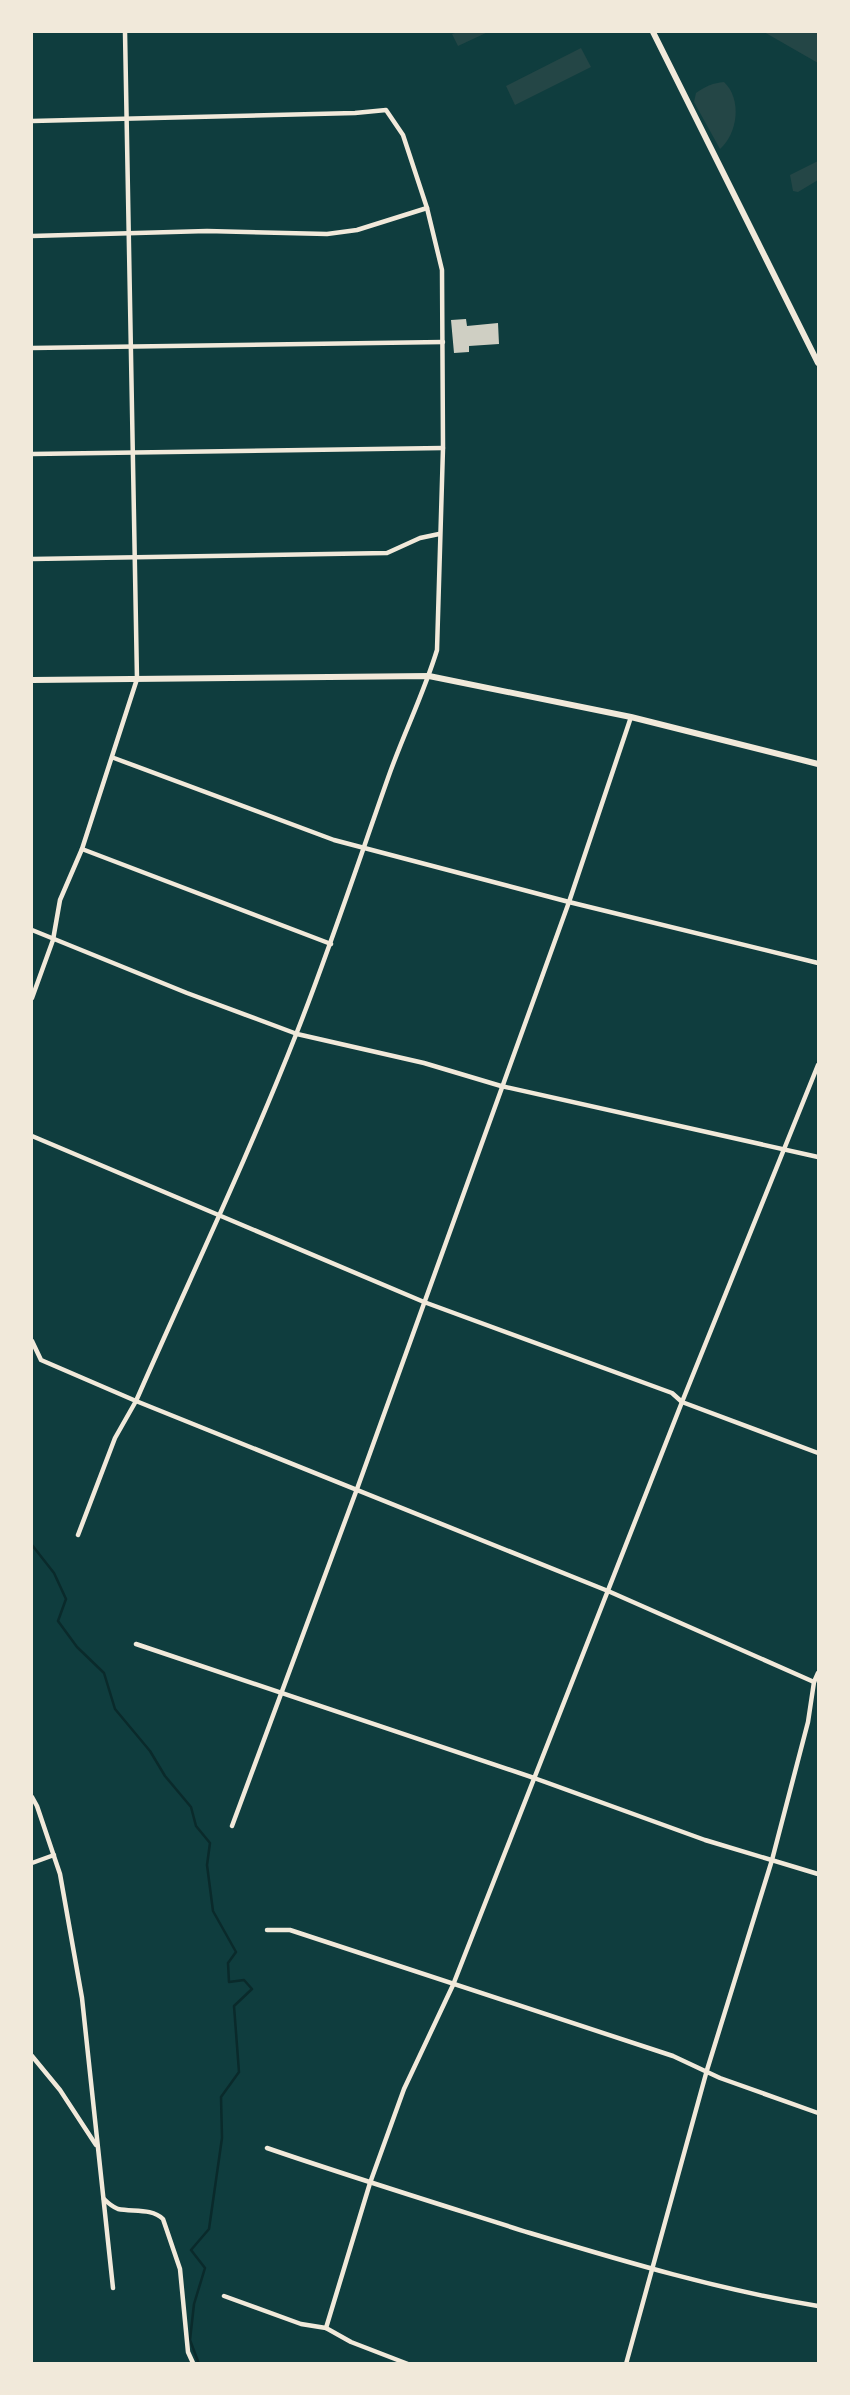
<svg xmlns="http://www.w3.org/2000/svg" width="850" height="2395" font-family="Roboto,sans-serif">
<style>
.green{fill:#244646}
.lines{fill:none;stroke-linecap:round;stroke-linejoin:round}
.stream{stroke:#0a2a2b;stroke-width:2.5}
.building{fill:#cfcfc3}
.minor{stroke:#f1e9da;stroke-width:4.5}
.tertiary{stroke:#f1e9da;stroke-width:6}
.secondary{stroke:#f1e9da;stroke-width:6}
</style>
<rect width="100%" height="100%" fill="#0f3d3e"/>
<g class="green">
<path d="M458,32H488L458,46L452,34Z"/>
<path d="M764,32H818V63Z"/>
<path d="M581,48L591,67L515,105L506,86Z"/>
<path d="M724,82C742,99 738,133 720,149L694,102L696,93C706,86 713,83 724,82Z"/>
<path d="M818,161V180L798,192L793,191L790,175Z"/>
</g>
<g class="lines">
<path class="stream" d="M32,1545L54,1573L66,1599L58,1621L77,1647L104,1673L115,1709L150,1751L165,1776L191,1807L196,1826L210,1843L207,1865L213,1911L236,1952L228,1963L229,1982L244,1980L252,1989L234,2006L239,2072L221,2097L222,2138L209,2229L191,2250L205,2268L194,2304L190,2340L199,2364"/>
</g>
<path class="building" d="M466,319L467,326L498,323L499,344L469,346V352L454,353L451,320Z"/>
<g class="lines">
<g class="minor">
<path d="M32,121L355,113L386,110L403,135L427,208L442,270L443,448L437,650C424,693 403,735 388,778C358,863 330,948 297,1032C248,1157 190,1278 136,1401L115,1438L78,1535"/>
<path d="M32,236L207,231L327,234L357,230L427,208"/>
<path d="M32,348L443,342"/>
<path d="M32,454L443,448"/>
<path d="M32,559L387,553L420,538L439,534"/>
<path d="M114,758L334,840L569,902L818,963"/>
<path d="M82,849L331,944"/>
<path d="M32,930L187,993L297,1034L424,1063L501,1086L818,1157"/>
<path d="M32,998L53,940L60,900L82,849L137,679L125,32"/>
<path d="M32,1136L424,1302L672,1393L682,1402L818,1453"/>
<path d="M32,1341L41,1360L136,1401L608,1591L814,1682"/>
<path d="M136,1644L534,1778L705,1840L818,1874"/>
<path d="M32,1797L37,1806L60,1874L82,1998L113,2288"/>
<path d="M232,1826L357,1489L569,902L631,717"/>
<path d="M32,1863L54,1855"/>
<path d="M267,1930H290L673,2056L720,2078L818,2113"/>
<path d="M32,2056L60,2090L96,2145"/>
<path d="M267,2148C354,2178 442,2205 530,2233C626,2262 720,2290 818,2306"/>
<path d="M104,2199C108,2203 113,2207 118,2209C133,2212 152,2208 163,2219L180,2269L188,2352L193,2363"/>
<path d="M224,2296L301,2324L326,2328L351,2342L408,2364"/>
<path d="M326,2328L370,2183L404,2089L453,1985L682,1402L818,1065"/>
<path d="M626,2364L707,2070L772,1860L808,1722L814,1682L818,1673"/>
</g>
<path class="tertiary" d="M32,680L429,676L631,717L818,764"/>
<path class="secondary" d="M653,32L818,363"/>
</g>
<rect width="850" height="2395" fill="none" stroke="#f1e9da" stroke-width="66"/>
</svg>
